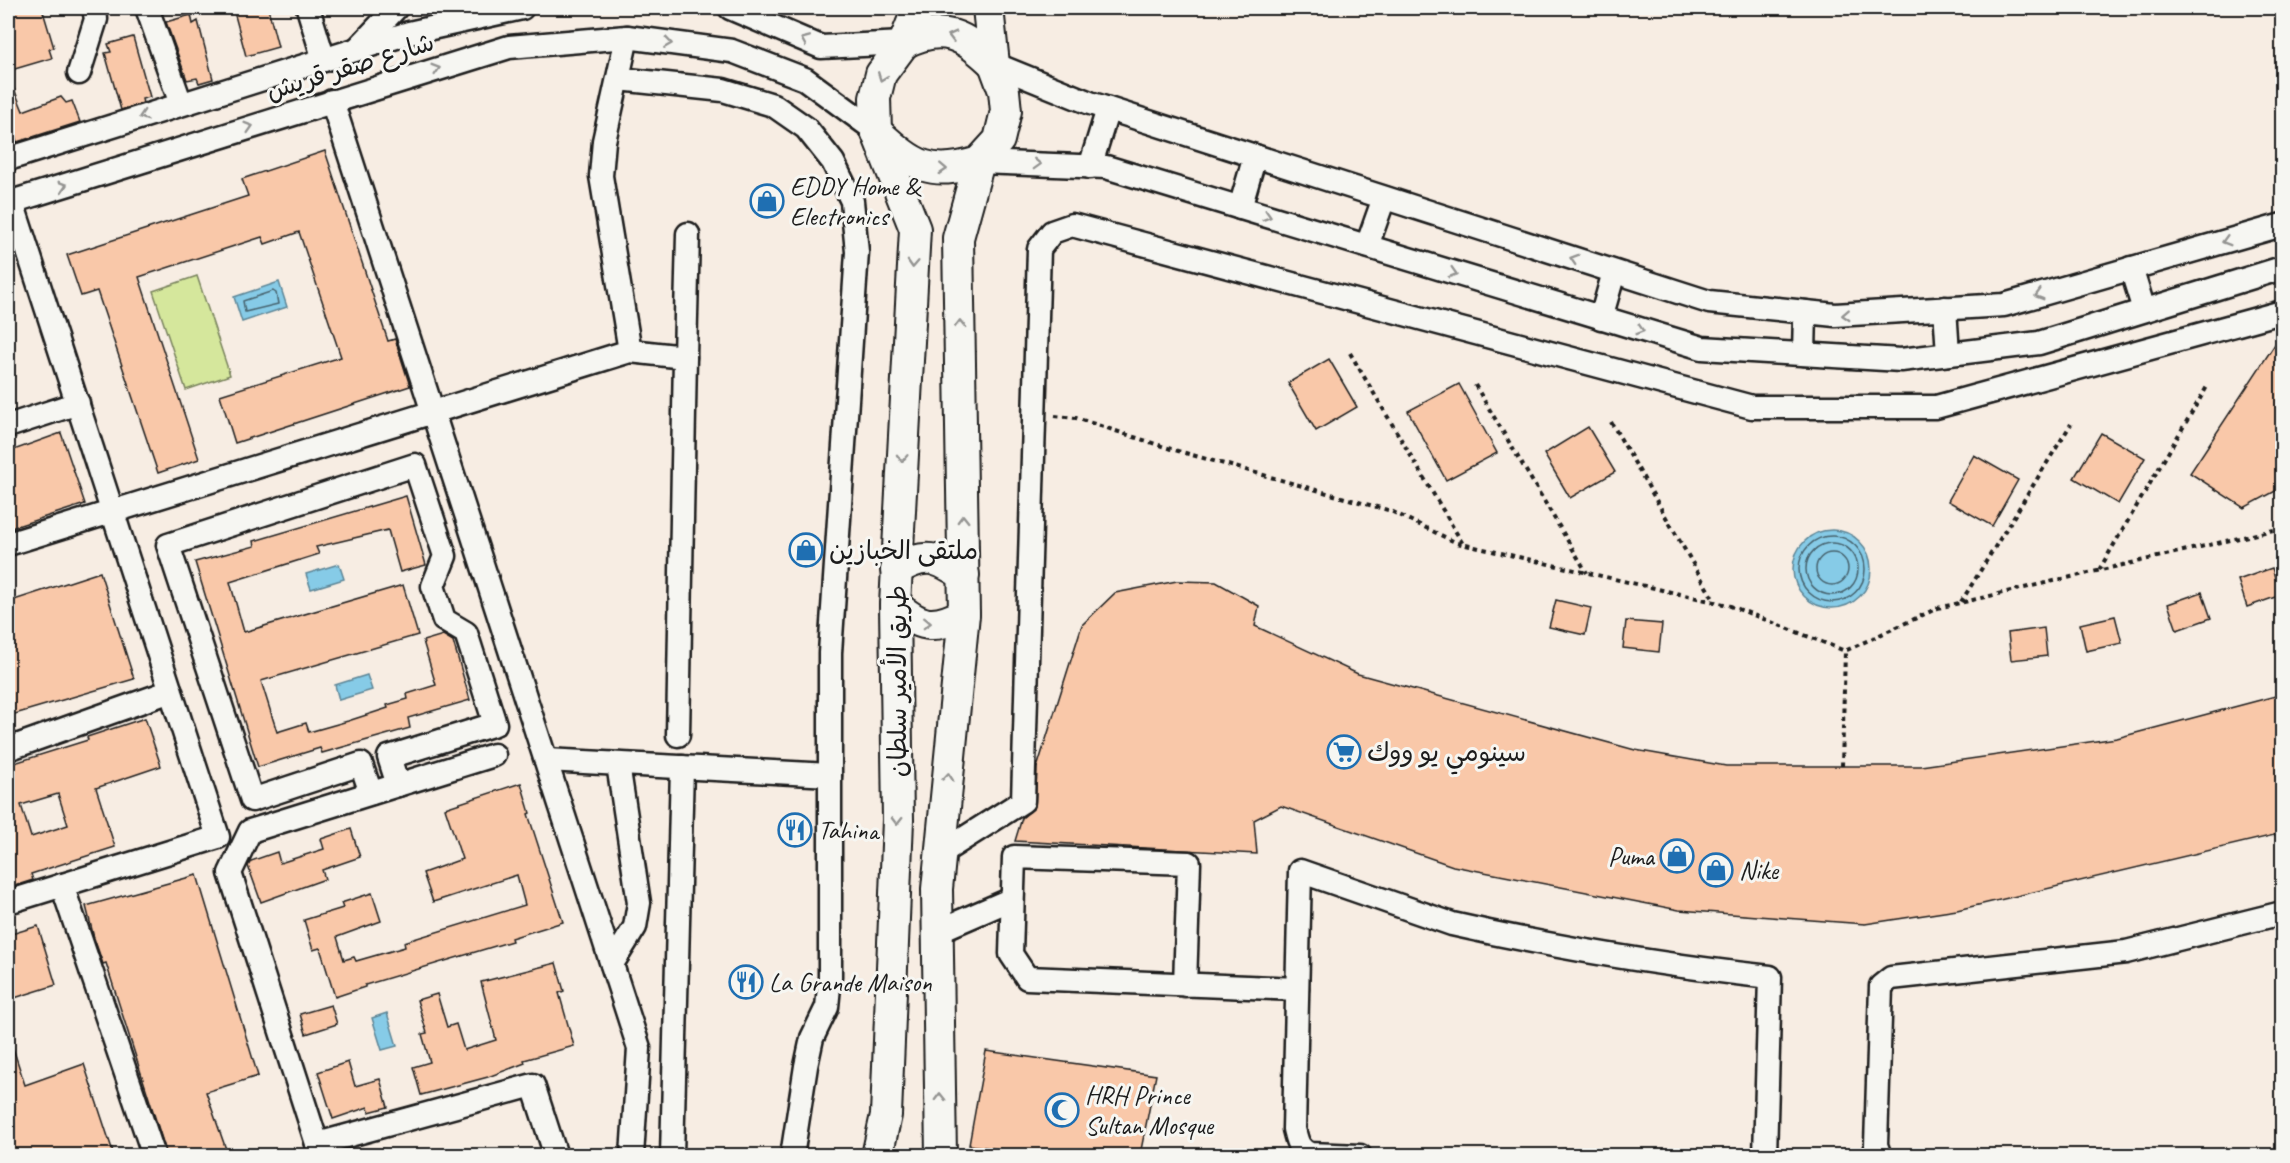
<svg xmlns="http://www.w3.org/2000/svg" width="2290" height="1163" font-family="Caveat,'Playpen Sans Arabic',sans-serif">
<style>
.green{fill:#d5e79c;stroke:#78825c;stroke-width:1.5}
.water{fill:#86cbe7;stroke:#5c8596;stroke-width:1.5}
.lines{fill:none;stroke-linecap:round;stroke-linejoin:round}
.shore{stroke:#46626d;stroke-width:1.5}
.building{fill:#f9c8a9;stroke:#1c1c1c;stroke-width:1.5;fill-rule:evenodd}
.minor-casing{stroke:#1c1c1c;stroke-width:27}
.major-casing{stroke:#1c1c1c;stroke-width:34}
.path{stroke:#1c1c1c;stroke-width:4;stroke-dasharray:4.5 4.5;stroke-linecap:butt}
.minor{stroke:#f6f6f2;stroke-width:22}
.major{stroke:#f6f6f2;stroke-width:30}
.oneway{stroke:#949492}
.labels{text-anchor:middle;stroke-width:6;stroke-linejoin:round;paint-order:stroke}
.street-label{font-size:26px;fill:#1c1c1c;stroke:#f6f6f2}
.poi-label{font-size:26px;fill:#1c1c1c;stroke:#f6f6f2;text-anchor:start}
</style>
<rect width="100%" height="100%" fill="#f7ede3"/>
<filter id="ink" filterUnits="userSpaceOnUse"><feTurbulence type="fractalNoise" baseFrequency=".0167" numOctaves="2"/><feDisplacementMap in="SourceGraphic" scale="12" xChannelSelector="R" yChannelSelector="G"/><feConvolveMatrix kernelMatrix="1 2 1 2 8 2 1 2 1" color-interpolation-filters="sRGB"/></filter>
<g filter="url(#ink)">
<path class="green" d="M197,276L230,375L186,390L153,291Z"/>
<g class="water">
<path d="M279,282L287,307L242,322L234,297Z"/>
<circle cx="1832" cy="569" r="39"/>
<path d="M339,564L344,579L311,589L306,574Z"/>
<path d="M367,675L372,690L339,700L335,685Z"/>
<path d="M387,1013L397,1046L382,1050L372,1018Z"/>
</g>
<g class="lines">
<g class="shore">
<path d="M273,291L276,293L278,304L245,312L243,301Z"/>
<circle cx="1832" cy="569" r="33"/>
<circle cx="1832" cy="569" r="26"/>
<circle cx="1832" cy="569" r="16"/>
</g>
</g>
<g class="building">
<path d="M8,8H42L54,48L49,49L52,58L8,71Z"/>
<path d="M233,8H268L278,47L246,56Z"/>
<path d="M191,15L193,24L198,21L213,79L199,83L197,78L187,80L166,22Z"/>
<path d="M133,37L150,97L142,99L143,103L121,110L105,53L111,52L108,44Z"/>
<path d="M8,74L23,111L61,97L66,103L72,101L80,122L17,142L8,116Z"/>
<path d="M325,151L388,341L395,339L410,386L235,443L220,395L341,357L299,232L265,244L262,237L139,277L199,459L158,473L97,291L81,296L67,255L248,196L242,179Z"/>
<path d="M2283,332V487L2244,508L2190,473Z"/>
<path d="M1329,359L1357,407L1316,431L1288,383Z"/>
<path d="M1459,384L1497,453L1446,480L1408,411Z"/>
<path d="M1588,427L1615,472L1570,498L1544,454Z"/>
<path d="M61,433L85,504L8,529V452Z"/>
<path d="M2101,433L2145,458L2118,504L2074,478Z"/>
<path d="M1974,455L2018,480L1992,526L1948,501Z"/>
<path d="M406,496L426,565L400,572L388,530L316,547L319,554L230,582L244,632L403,585L418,635L261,681L277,732L306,723L309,732L348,721L388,708L387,705L408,699L407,694L436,685L423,641L443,635L453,641L470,700L408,718L410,728L322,753L320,748L258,767L195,562L255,546L254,541Z"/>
<path d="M2272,568L2281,595L2247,607L2238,580Z"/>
<path d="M100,572L134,679L8,716V602Z"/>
<path d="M1177,581L1216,582L1259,606L1255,626L1358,674L1635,750L1726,766H1921L2117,738L2283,694V833L1957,910L1865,924L1679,910L1453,866L1281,806L1254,820L1257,854L1015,841L1022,818L1035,807L1037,768L1082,625L1115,593Z"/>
<path d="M2202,592L2211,618L2177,630L2168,604Z"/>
<path d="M1556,600L1591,608L1585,635L1549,627Z"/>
<path d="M2115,616L2122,643L2086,651L2080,624Z"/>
<path d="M1626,621L1662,624L1659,652L1623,648Z"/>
<path d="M2044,628L2047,656L2011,660L2008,633Z"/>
<path d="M145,718L161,766L96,788L115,847L31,874L33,880L8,888V765L88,740L87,737ZM58,794L68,825L31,837L21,805Z"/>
<path d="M521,783L530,813L528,814L563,922L511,938L512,941L365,985V987L335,997L320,948L313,950L304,920L343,908L341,903L372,893L381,921L337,937L344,960L354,957L356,961L405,947L404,942L525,905L517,875L433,902L423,873L462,859L445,808Z"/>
<path d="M351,829L360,857L322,870L325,879L261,902L248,866L251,861L277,852L280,863L324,849L321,839Z"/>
<path d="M197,875L258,1076L206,1092L228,1155H167L106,963L103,964L94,938L86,906Z"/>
<path d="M38,926L56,985L8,1000V935Z"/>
<path d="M556,963L564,991L559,993L574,1046L524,1060L525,1063L488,1077L421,1095L413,1067L430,1062L422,1034L427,1033L417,1000L437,994L447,1027L456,1024L464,1050L496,1040L481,982Z"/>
<path d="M331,1005L337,1024L306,1034L300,1014Z"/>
<path d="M8,1042H11L25,1085L84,1064L114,1155H8Z"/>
<path d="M986,1051L1156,1075L1140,1155H1043L969,1145Z"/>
<path d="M348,1062L355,1086L380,1079L388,1107L369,1112L368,1107L333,1119L318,1072Z"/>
</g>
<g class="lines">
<g class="minor-casing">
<g id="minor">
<path d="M147,8L181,104"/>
<path d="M308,8L324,60"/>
<path d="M730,8L821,47L904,43"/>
<path d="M627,37L604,141L601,176L630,351"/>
<path d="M358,48L396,8"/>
<path d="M994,64L1090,103L1709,302L1835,315L2004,305L2282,225"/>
<path d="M79,73L96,19L94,8"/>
<path d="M619,79L723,90L773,105L806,128L833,162L852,201L857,252L830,653V977L827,1007L812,1038L806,1066L792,1156"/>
<path d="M332,101L639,1048L632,1156"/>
<path d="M8,159L409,33L522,8"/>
<path d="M979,162L1106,167L1702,348L1901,360L2039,343L2282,268"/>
<path d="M1090,167L1108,109"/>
<path d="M8,203L509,47L627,37L732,51L805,79L876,131"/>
<path d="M1240,208L1255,156"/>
<path d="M1367,246L1384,198"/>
<path d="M2131,268L2144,310"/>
<path d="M1945,308L1948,354"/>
<path d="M1601,318L1614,272"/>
<path d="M1804,354L1805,312"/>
<path d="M685,357L688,234"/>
<path d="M8,426L78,403"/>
<path d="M8,544L630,351L685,357L678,735"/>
<path d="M8,749L171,691"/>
<path d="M546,760L830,775"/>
<path d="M371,793L361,764L252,800L168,545L415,465L445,556L433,586L444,620L466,633L495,724L389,757L398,785"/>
<path d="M941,853L1023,801L1039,249L1052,232L1072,225L1752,407H1936L2282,312"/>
<path d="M62,885L154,1156"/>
<path d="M8,902L218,837L12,202"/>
<path d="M938,931L1012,899"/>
<path d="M612,964L635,927L639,903L618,764"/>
<path d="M1185,985L1189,863L1014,857L1011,954L1027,978L1297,989"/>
<path d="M317,1144L533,1085L556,1156"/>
<path d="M321,1156L230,873L250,831L494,755"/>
<path d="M672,1156L682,767"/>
<path d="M1360,1156L1310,1154C1298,1149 1297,1141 1294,1129L1300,871L1452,924C1557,948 1663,965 1770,977L1765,1156"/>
<path d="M1880,1156L1876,1145L1881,986L1891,978L2126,952L2282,913"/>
</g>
</g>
<g class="major-casing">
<g id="major">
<path d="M904,43C943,23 964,35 994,64"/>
<path d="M878,133C914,166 930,177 979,162"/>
<path d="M896,570C926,552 936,557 964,575"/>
<path d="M895,605C921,627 932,630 964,614"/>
<path d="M877,1156L886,1115L898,820L895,605L915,229L876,131L875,98L881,74L904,43L918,8"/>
<path d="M941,1156L937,889L964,614L958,238L979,162L999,140L1006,111L1004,91L994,64L988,8"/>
</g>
</g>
<g class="path">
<path d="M1350,353L1463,544"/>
<path d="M1475,385L1587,573"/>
<path d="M1055,416L1076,418L1171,449L1391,511L1457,543L1728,605L1845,651"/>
<path d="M1611,422L1715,602"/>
<path d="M2099,570L2208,385"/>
<path d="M1961,602L2071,424"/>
<path d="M1842,766L1845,651L1938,608L2282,528"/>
</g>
<use href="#minor" class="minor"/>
<use href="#major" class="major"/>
</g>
<defs><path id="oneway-chevron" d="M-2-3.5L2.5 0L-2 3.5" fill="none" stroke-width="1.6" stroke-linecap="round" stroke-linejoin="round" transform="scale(1.5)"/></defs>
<g class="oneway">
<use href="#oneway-chevron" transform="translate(952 36) rotate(-165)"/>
<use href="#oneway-chevron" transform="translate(805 40) rotate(-157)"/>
<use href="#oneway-chevron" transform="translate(668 43) rotate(8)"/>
<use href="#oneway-chevron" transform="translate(436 69) rotate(-17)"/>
<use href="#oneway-chevron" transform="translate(882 77) rotate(111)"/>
<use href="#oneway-chevron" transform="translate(143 116) rotate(162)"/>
<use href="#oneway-chevron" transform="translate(249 127) rotate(-17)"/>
<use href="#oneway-chevron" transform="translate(1037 164) rotate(2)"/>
<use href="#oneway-chevron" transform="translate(943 169) rotate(3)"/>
<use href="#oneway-chevron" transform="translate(63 186) rotate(-17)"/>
<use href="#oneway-chevron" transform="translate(1267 216) rotate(17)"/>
<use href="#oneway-chevron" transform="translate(2226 241) rotate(164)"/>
<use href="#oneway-chevron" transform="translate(1574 259) rotate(-162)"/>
<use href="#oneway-chevron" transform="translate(913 264) rotate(93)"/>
<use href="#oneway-chevron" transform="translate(1453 273) rotate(17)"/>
<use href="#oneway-chevron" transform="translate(2039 295) rotate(164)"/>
<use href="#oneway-chevron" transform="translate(1846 315) rotate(177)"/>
<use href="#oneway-chevron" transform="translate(960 324) rotate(-91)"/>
<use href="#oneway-chevron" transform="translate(1640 330) rotate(17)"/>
<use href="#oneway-chevron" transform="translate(902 458) rotate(93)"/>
<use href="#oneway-chevron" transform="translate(963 519) rotate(-91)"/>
<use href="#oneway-chevron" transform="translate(927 623) rotate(2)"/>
<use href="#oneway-chevron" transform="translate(948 777) rotate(-85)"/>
<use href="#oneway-chevron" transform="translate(897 821) rotate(91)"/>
<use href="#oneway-chevron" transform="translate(940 1097) rotate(-91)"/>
</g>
</g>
<defs>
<g id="shop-ring" transform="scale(1.725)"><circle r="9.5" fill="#f6f6f2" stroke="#1f6fb2" stroke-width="1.5"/><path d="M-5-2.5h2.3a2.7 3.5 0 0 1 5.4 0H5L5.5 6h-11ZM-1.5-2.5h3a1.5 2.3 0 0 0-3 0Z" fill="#1f6fb2"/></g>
<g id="supermarket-ring" transform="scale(1.725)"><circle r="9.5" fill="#f6f6f2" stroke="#1f6fb2" stroke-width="1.5"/><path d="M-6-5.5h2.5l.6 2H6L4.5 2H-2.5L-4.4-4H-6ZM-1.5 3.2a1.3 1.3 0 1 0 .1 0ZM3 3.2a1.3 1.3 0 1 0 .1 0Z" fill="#1f6fb2"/></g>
<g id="restaurant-ring" transform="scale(1.725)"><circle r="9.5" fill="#f6f6f2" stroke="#1f6fb2" stroke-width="1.5"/><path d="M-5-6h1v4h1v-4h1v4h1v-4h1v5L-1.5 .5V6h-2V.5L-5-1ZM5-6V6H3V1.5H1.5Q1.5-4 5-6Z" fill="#1f6fb2"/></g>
<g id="mosque-ring" transform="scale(1.725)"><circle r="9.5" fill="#f6f6f2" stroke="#1f6fb2" stroke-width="1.5"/><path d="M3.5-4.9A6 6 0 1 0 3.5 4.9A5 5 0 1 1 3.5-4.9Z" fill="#1f6fb2"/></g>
</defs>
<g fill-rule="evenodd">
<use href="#shop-ring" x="767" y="201"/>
<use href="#shop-ring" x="806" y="550"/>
<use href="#supermarket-ring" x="1344" y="752"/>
<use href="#restaurant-ring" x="795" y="830"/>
<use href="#shop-ring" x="1677" y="856"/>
<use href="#shop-ring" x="1716" y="870"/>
<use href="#restaurant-ring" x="746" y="982"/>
<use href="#mosque-ring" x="1062" y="1110"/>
</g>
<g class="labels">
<g class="street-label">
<text transform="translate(350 66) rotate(-17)" y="9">شارع صقر قريش</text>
<text transform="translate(897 681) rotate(-90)" y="9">طريق الأمير سلطان</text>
</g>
<g class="poi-label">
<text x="790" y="195">EDDY Home &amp;<tspan x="790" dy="30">Electronics</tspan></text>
<text x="829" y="559">ملتقى الخبازين</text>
<text x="1367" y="761">سينومي يو ووك</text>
<text x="818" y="839">Tahina</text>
<text x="1654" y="865" text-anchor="end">Puma</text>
<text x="1739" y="879">Nike</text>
<text x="769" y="991">La Grande Maison</text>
<text x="1085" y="1104">HRH Prince<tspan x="1085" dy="30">Sultan Mosque</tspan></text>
</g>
</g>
<rect width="2290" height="1163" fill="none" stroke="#f6f6f2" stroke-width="30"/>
<rect x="15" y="15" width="2260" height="1133" fill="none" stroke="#1c1c1c" stroke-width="2" filter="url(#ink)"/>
</svg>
